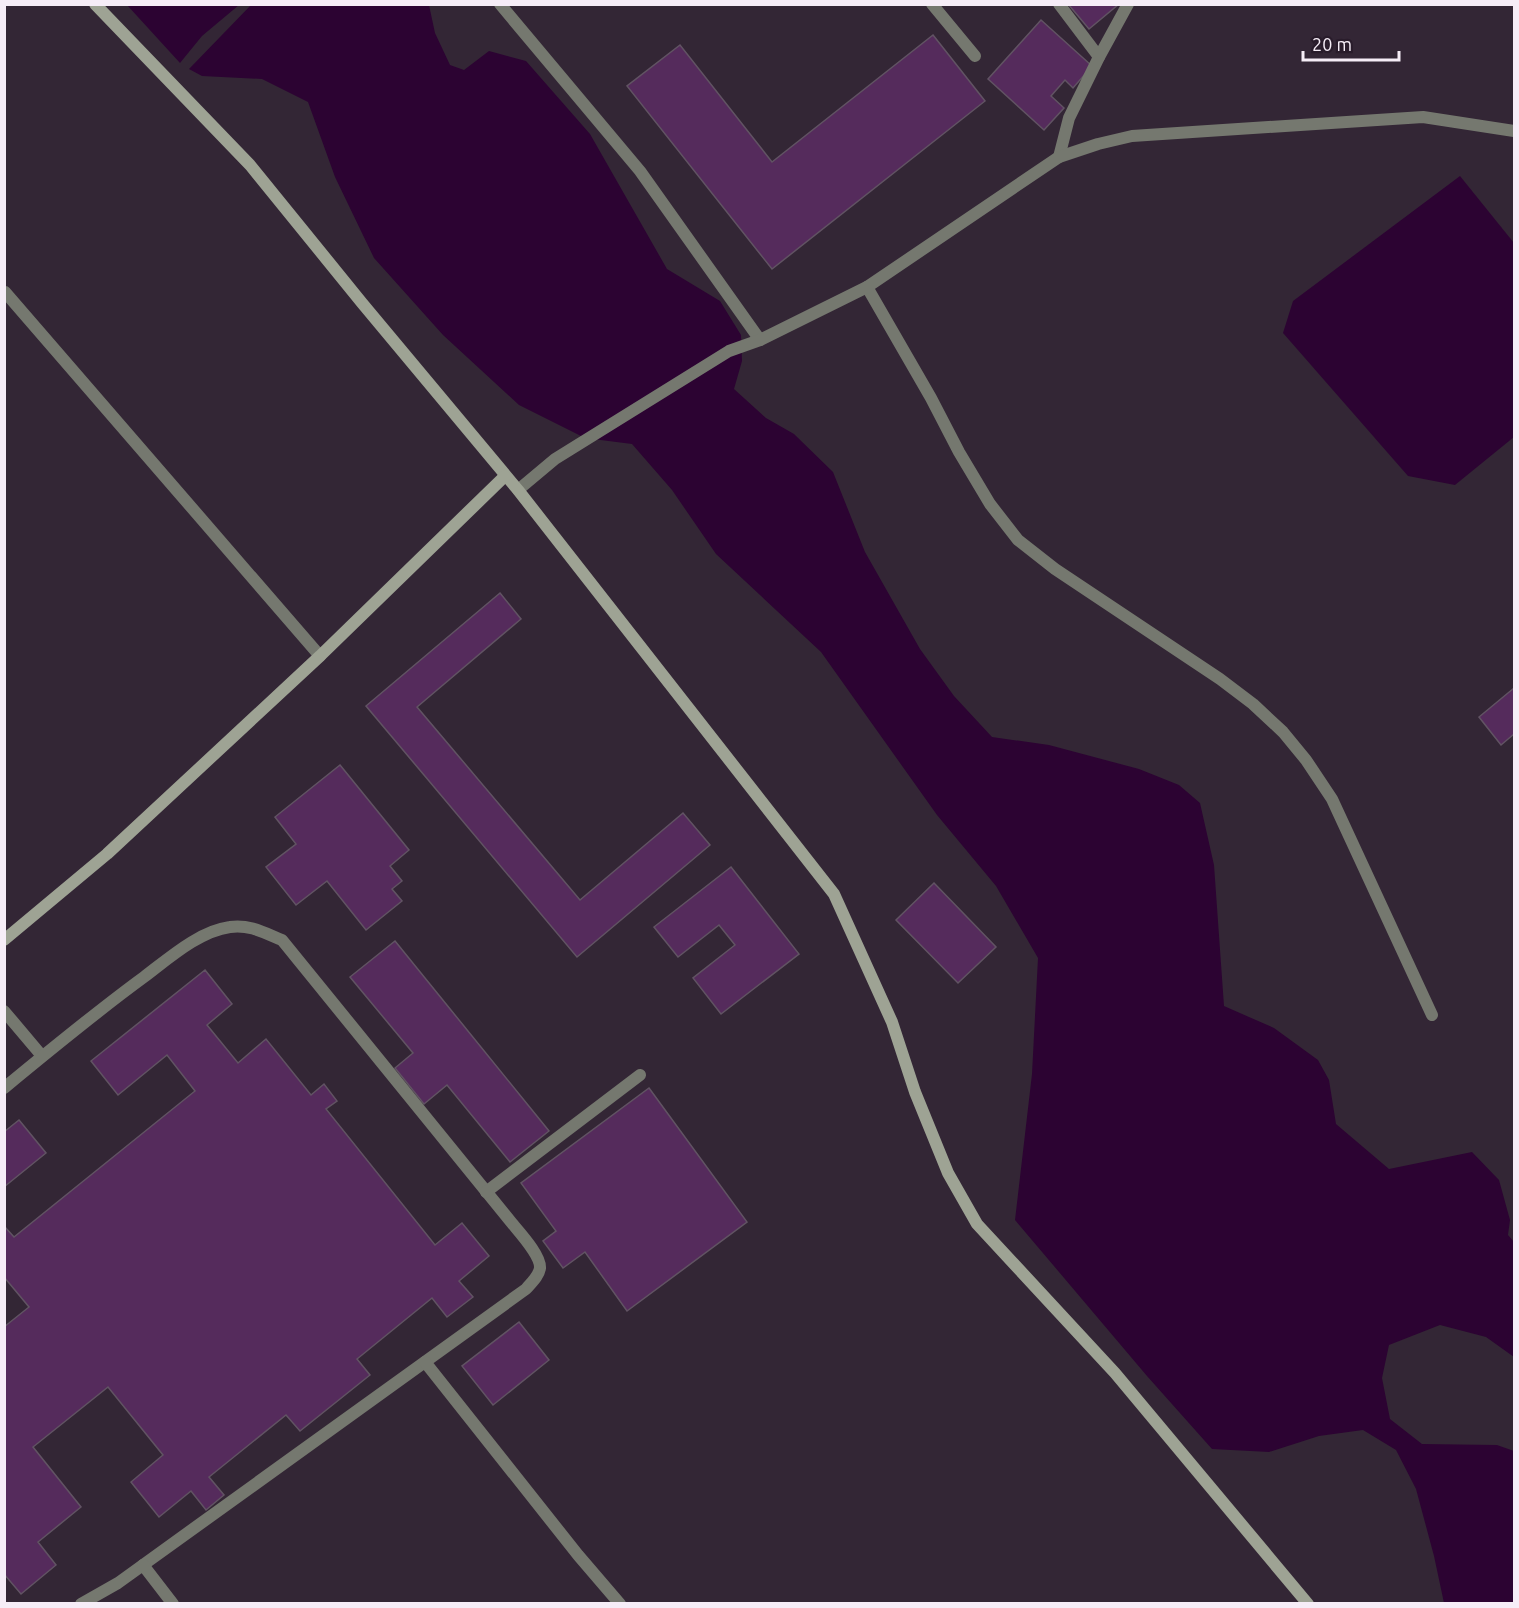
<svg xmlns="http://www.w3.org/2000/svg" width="1519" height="1608" font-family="Ubuntu,sans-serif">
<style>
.water{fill:#2c0332}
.building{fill:#552b5c;stroke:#615363;stroke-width:1.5}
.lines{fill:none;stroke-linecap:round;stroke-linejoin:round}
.lane{stroke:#75786f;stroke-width:12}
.street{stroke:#75786f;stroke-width:12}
.secondary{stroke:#9ea394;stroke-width:12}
</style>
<rect width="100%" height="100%" fill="#332635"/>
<g class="water">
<path d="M252,4L429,5L435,33L450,65L464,70L489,51L526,61L590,134L667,269L720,301L741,335L742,361L734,389L766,418L794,434L833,472L865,552L920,649L954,696L992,737L1049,745L1139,769L1179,785L1200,803L1214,865L1224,1006L1274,1028L1318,1060L1329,1080L1336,1124L1389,1169L1472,1152L1499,1180L1510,1220L1508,1235L1514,1242V1357L1486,1337L1440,1325L1389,1345L1382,1378L1390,1419L1422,1444L1497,1445L1514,1451V1603H1444L1434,1556L1416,1489L1396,1450L1363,1430L1319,1436L1269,1452L1212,1449L1147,1376L1015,1220L1032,1074L1038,958L996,886L937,815L821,652L716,554L672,490L632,444L585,438L519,405L443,335L374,258L335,177L308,102L262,79L202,76L189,69Z"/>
<path d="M127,5H239L202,36L180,63Z"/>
<path d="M1460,176L1514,243V437L1455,485L1408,476L1283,333L1293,301Z"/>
</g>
<g class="building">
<path d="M1068,4H1119L1089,29Z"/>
<path d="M1041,20L1092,66L1073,88L1065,80L1051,96L1064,108L1044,130L988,79Z"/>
<path d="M933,35L985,101L772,269L627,86L680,45L772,162Z"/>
<path d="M500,593L521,619L417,707L580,900L683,813L710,845L577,957L366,706Z"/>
<path d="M1514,688V734L1501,745L1479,717Z"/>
<path d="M340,765L409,850L390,866L402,881L392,889L402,901L366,930L327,881L296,905L266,867L296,844L275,817Z"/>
<path d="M731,867L799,954L721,1014L693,978L735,945L719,925L678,957L654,927Z"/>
<path d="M934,883L996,947L958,983L896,920Z"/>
<path d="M395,941L549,1131L510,1162L447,1085L424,1104L395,1068L413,1053L350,977Z"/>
<path d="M205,970L232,1004L207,1025L238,1063L266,1039L311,1095L324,1084L337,1101L326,1109L435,1245L462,1223L489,1256L459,1281L473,1297L447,1317L432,1298L357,1359L370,1375L300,1431L286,1415L209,1477L224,1495L206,1510L191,1491L159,1517L131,1482L163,1455L108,1387L33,1447L81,1507L38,1542L56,1565L21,1594L4,1574V1327L29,1307L4,1277V1226L14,1237L195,1091L167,1055L118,1095L91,1061Z"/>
<path d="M649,1088L747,1222L627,1311L585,1252L563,1268L543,1241L556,1231L521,1183Z"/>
<path d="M19,1120L46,1153L4,1187V1132Z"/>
<path d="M519,1322L549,1360L493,1405L462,1366Z"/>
</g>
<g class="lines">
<g class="lane">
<path d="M867,287L931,398L959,452L990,504L1018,540L1055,569L1220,679L1253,704L1283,732L1306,760L1332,799L1432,1015"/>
<path d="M5,292L320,656"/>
<path d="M4,1011L42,1056"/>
<path d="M4,1088C50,1050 96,1012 144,977C168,959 199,931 230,927C249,924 265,933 282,940L511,1222C519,1232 541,1255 540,1268C539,1276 531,1283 526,1289L118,1583L81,1604"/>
<path d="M486,1192L640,1075"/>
<path d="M425,1362L578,1555L620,1604"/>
<path d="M143,1565L173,1604"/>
</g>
<g class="street">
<path d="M500,4L640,171L760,340"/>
<path d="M932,4L975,56"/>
<path d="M1059,4L1099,57"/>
<path d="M1059,157L1069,118L1099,57L1128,4"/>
<path d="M518,490L555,459L729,351L760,340L867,287L1059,157L1098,144L1132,136L1423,117L1514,131"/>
</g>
<g class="secondary">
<path d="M95,4L250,165L362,303L518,490L834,894L892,1022L915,1092L948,1173L977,1224L1115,1373L1308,1604"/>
<path d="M4,940L107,854L320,656L505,476"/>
</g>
</g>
<rect width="1519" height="1608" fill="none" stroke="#f6edf7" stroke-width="12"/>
<path d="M1303 51v9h96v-9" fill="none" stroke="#f6edf7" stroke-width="3"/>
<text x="1312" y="51" font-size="18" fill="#f6edf7" stroke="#291c2b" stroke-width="4.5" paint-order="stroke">20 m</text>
</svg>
